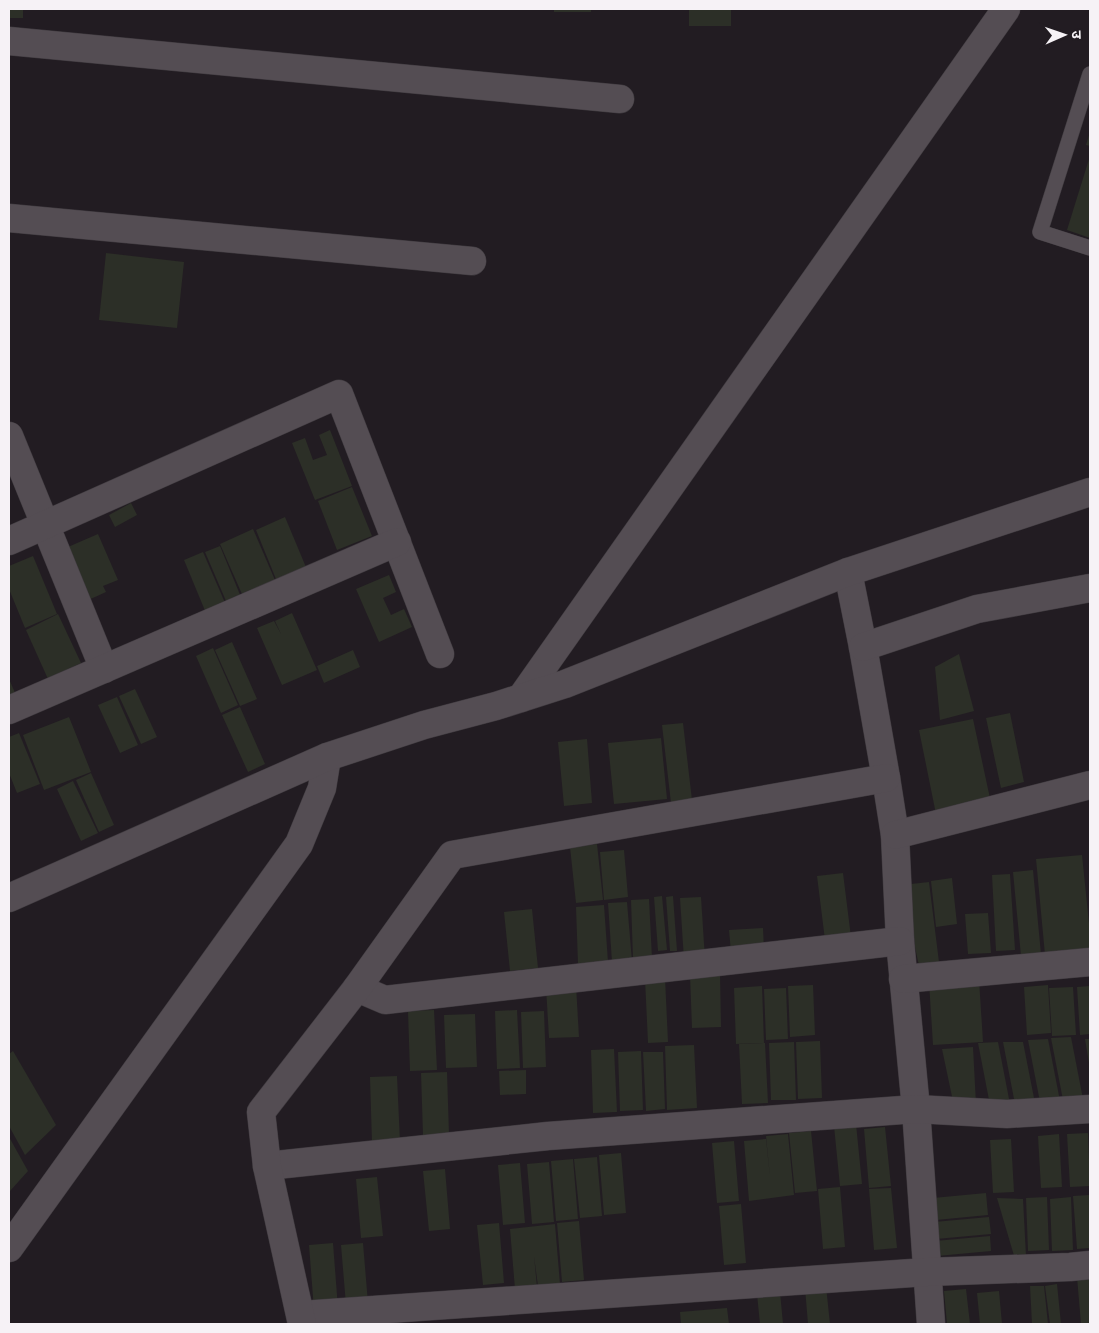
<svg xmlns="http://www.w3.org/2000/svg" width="1099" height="1333" font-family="'Source Serif 4','Noto Sans Devanagari',serif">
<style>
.building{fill:#2c2f27}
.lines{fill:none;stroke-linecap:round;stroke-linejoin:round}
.lane-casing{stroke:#3f3a3f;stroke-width:16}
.street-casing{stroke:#3f3a3f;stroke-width:29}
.secondary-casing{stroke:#3f3a3f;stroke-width:29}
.lane{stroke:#544d53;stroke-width:15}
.street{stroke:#544d53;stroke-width:28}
.secondary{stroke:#544d53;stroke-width:28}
</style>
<rect width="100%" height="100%" fill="#221c22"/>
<g class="building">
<rect x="9" y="9" width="14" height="9"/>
<rect x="554" y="9" width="37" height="3"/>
<rect x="689" y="9" width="42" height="17"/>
<path d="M1090,132V146L1086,145Z"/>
<path d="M1090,156V238L1067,230Z"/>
<path d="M106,253L184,262L177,328L99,320Z"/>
<path d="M330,430L352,486L315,500L292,443L305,438L313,460L327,455L319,435Z"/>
<path d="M352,487L372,536L337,550L318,501Z"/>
<path d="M131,503L137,515L115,527L109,515Z"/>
<path d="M285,517L308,572L278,584L256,530Z"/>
<path d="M253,529L278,587L245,601L220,544Z"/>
<path d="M98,534L118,580L103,586L106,592L84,602L61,550Z"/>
<path d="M220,546L243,602L229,608L205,552Z"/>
<path d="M203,552L226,605L206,613L184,560Z"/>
<path d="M33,556L57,614L25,628L9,589V566Z"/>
<path d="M389,575L396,592L383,598L391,615L404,609L412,627L379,642L356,589Z"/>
<path d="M292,613L317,670L282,685L257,628L274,621L281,634L275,621Z"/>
<path d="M58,614L81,663L48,679L26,630Z"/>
<path d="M232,642L257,699L240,706L215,650Z"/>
<path d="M213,648L238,705L221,713L196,656Z"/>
<path d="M353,650L360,667L324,683L317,666Z"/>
<path d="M959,654L974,711L940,720L935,667Z"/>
<path d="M9,679L16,695L9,699Z"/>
<path d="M135,689L157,737L141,744L119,696Z"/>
<path d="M117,697L138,745L120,753L98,705Z"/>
<path d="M240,707L265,764L248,772L222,715Z"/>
<path d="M1010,713L1024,782L1001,788L986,718Z"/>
<path d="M69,717L91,772L44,790L23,735Z"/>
<path d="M973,719L991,803L936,814L919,730Z"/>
<path d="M683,723L692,800L671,803L662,725Z"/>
<path d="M19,733L40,784L17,793L9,773V737Z"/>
<path d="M661,738L667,799L614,804L608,743Z"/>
<path d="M587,739L592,803L564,806L558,742Z"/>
<path d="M91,773L114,825L99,832L76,780Z"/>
<path d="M73,781L98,833L81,841L57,789Z"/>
<path d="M597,844L603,900L576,903L570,847Z"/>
<path d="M624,850L628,897L604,900L600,852Z"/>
<path d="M1082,855L1090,933V951L1045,955L1036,859Z"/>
<path d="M1033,870L1041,954L1021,956L1013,872Z"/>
<path d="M843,873L851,937L825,940L817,876Z"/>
<path d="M1010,874L1015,950L996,951L992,875Z"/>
<path d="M952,878L957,924L936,927L931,881Z"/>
<path d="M929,882L939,962L919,966L902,885Z"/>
<path d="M662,896L667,950L658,951L654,897Z"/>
<path d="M673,896L677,951H670L666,897Z"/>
<path d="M701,897L705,959L684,960L680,898Z"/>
<path d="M649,899L652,958L633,959L631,900Z"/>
<path d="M627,902L632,961L612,962L608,903Z"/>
<path d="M604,905L608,962L578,964L576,907Z"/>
<path d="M532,909L538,968L510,971L504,912Z"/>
<path d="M988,913L991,953L968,954L965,914Z"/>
<path d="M763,928L764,950L731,952L729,930Z"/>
<path d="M720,973L721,1027L692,1028L690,975Z"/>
<path d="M665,978L668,1042L648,1043L645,979Z"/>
<path d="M979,979L983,1042L933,1045L929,982Z"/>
<path d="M576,985L579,1037L549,1038L546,987Z"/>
<path d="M813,985L815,1035L790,1037L788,986Z"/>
<path d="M1048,985L1051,1033L1027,1035L1024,987Z"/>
<path d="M762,986L764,1043L736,1044L734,988Z"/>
<path d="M1090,986V1034L1080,1035L1077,987Z"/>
<path d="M1073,987L1076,1035L1052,1036L1049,988Z"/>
<path d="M786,988L788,1039L766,1040L764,989Z"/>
<path d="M434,1010L437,1070L410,1071L408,1011Z"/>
<path d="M517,1010L520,1068L497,1069L495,1011Z"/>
<path d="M544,1011L546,1067L523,1068L521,1012Z"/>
<path d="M475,1014L477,1067L446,1068L444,1015Z"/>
<path d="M1071,1037L1083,1099L1063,1100L1051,1038Z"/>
<path d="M1048,1039L1060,1101L1040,1102L1028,1040Z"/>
<path d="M1085,1039H1090V1063H1089Z"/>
<path d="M820,1041L822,1098L798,1099L796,1042Z"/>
<path d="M794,1042L796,1100H771L769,1043Z"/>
<path d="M998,1042L1010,1104L990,1105L978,1043Z"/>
<path d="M1003,1042H1023L1035,1103L1015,1104Z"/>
<path d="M765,1043L768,1103L742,1104L739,1044Z"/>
<path d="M694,1045L697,1108L667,1110L665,1046Z"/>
<path d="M973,1047L976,1104L954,1106L942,1049Z"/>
<path d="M614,1049L617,1112L593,1113L591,1050Z"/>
<path d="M13,1051L56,1125L25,1155L9,1126V1054Z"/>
<path d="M641,1051L643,1110L620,1111L618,1052Z"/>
<path d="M643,1052H663L665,1109L646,1111Z"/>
<path d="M526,1070V1094L500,1095L499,1071Z"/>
<path d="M447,1072L449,1134L423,1135L421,1073Z"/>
<path d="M397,1076L400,1142L372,1143L370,1077Z"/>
<path d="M856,1124L862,1184L840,1186L834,1126Z"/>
<path d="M885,1127L891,1186L869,1188L864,1129Z"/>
<path d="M811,1131L817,1191L795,1193L789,1133Z"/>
<path d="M1088,1133L1090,1186L1070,1187L1067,1134Z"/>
<path d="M788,1134L794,1195L749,1201L744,1141L766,1139L770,1177L766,1136Z"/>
<path d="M1059,1134L1062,1187L1041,1188L1038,1136Z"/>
<path d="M9,1137L28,1171L10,1191L9,1189Z"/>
<path d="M1011,1139L1014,1192L993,1193L990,1140Z"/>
<path d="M734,1141L739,1201L717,1203L712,1143Z"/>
<path d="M621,1153L626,1213L604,1215L599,1155Z"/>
<path d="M597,1157L602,1216L580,1218L574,1159Z"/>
<path d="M573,1159L578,1219L556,1221L551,1161Z"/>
<path d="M549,1162L554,1222L532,1224L527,1164Z"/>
<path d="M520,1163L525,1223L503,1225L498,1165Z"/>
<path d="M445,1169L450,1229L429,1231L423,1171Z"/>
<path d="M377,1177L383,1236L361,1238L356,1179Z"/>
<path d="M840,1187L845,1247L823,1249L818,1189Z"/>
<path d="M891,1188L897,1248L874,1250L869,1189Z"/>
<path d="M986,1193L988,1215L936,1220L933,1198Z"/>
<path d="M1090,1195V1248L1077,1249L1073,1196Z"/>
<path d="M1047,1197L1049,1250L1028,1251L1026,1198Z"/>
<path d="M1071,1197L1073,1250L1052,1251L1050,1199Z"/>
<path d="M997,1198L1023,1199L1026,1256L1015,1259Z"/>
<path d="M741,1204L746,1263L724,1265L719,1206Z"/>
<path d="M989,1217L991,1234L936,1239L934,1222Z"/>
<path d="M579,1221L584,1280L562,1282L557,1223Z"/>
<path d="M499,1223L504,1283L483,1285L477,1225Z"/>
<path d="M555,1224L560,1284L538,1286L534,1256L537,1287L515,1289L510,1229Z"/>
<path d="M990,1236L991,1251L937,1256L935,1241Z"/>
<path d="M333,1243L338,1308L314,1310L309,1245Z"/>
<path d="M363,1243L368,1303L346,1305L341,1245Z"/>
<path d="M1090,1276V1324H1081L1077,1277Z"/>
<path d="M1057,1284L1061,1324H1050L1045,1286Z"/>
<path d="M826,1286L830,1324H808L805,1288Z"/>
<path d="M1030,1286H1044L1048,1324H1032Z"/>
<path d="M966,1289L970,1324H947L944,1291Z"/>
<path d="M999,1291L1002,1324H980L977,1293Z"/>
<path d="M780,1292L783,1324H760L757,1294Z"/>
<path d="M727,1308L729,1324H681L680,1312Z"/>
</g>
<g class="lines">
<g class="lane-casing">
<path id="lane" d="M1090,74L1040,232L1090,248"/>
</g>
<g class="street-casing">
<g id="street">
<path d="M9,41L620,99"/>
<path d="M9,218L472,261"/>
<path d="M9,436L104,669"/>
<path d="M9,541L339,394L440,654"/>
<path d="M848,572L863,647L886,778L895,835L900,941L916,1109L931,1324"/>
<path d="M863,647L977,609L1090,588"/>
<path d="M521,698L1006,9"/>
<path d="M9,710L397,542"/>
<path d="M895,835L1090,785"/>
<path d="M903,979L1090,962"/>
<path d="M357,988L385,1000L900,941"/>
<path d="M267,1166L548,1136L916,1109L1007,1114L1090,1109"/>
<path d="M9,1248L299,844L322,788L327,757"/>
<path d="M301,1315L927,1272L1070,1267L1090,1265"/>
<path d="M302,1324L267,1166L261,1112L357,988L452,855L886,778"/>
</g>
</g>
<g class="secondary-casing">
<path id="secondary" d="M9,898L327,757L424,725L496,706L565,684L848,572L1090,492"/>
</g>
<use href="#lane" class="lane"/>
<use href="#street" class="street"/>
<use href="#secondary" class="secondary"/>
</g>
<rect width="1099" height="1333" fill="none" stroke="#f6f2f6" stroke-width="20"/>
<g transform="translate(1064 35) rotate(88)" stroke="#221c22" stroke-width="4" paint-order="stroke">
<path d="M0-4L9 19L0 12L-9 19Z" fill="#f6f2f6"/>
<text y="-8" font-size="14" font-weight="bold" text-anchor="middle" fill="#f6f2f6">उ</text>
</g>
</svg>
